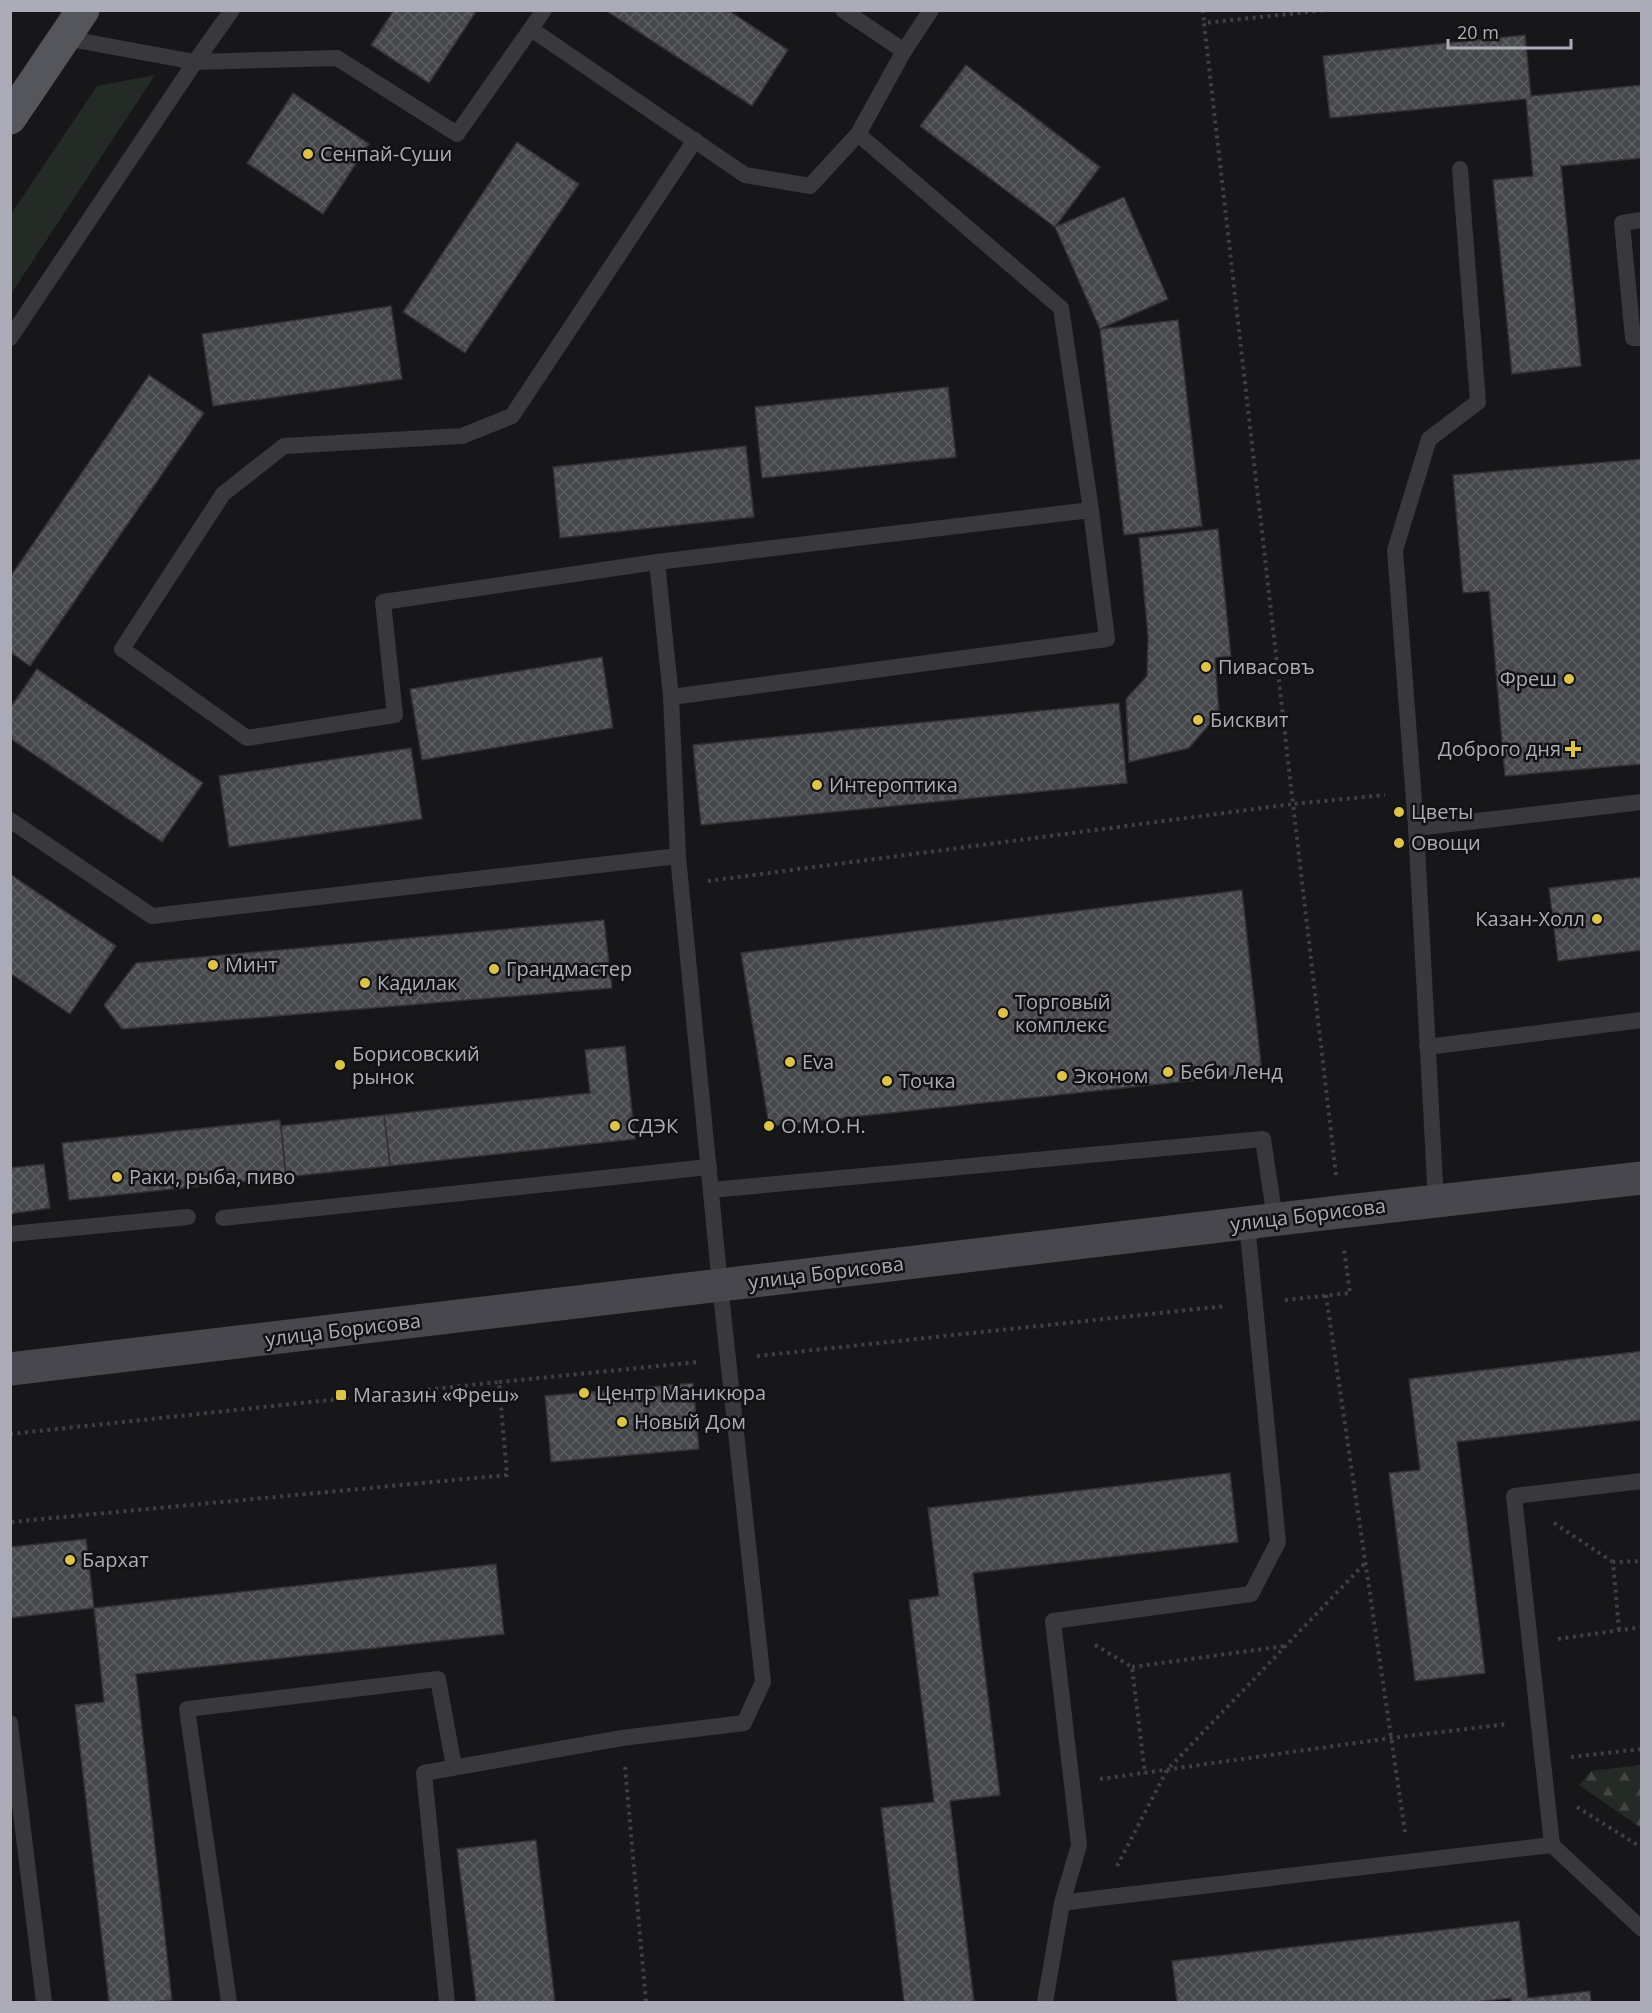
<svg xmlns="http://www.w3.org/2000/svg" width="1652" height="2013" font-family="'Open Sans',sans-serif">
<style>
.green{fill:#242a25}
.forest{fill:url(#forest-firs)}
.building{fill:url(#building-cross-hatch);stroke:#323134;stroke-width:1.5}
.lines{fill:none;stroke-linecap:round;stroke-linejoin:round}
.path{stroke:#3f3f44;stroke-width:4;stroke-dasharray:3 4.5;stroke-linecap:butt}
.lane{stroke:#38383d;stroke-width:16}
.secondary{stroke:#47474d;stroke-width:33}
.primary{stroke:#55555c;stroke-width:33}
.poi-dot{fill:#dbc34c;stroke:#121214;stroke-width:2}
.labels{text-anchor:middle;stroke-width:5;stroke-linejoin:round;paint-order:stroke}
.poi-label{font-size:20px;fill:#abacb7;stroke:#121214;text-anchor:start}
.street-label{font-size:20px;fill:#abacb7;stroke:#121214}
</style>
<defs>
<pattern id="forest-firs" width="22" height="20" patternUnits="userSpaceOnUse" patternTransform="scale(1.5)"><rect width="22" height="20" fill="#242a25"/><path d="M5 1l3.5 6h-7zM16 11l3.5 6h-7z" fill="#414642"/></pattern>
<pattern id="building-cross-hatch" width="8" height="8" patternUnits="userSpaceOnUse" patternTransform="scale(1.5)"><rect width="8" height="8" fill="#46474b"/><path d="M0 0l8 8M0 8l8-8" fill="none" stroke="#5e5f63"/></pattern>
</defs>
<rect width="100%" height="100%" fill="#171719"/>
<path class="green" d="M155,75L11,294V214L97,86Z"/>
<path class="forest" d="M1641,1765V1828L1579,1785L1591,1771Z"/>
<g class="building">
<path d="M394,10H477L429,83L371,45Z"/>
<path d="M605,10H728L788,50L752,106Z"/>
<path d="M1525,35L1531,96L1642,85V158L1561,166L1581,366L1512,374L1493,180L1533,176L1526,99L1330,118L1323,56Z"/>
<path d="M966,65L1100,167L1055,227L920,126Z"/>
<path d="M293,93L369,144L323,214L247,163Z"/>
<path d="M517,142L579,184L465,353L403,312Z"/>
<path d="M1124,197L1168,299L1100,329L1055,227Z"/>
<path d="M391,306L402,379L213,406L202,334Z"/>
<path d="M1178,320L1202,526L1124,535L1100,329Z"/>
<path d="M149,375L204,413L30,666L10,652V577Z"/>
<path d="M948,387L956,457L762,478L755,407Z"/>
<path d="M746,446L754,517L560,538L553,467Z"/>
<path d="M1642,459V764L1505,776L1489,591L1463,593L1453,475Z"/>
<path d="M1218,529L1231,656L1215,658L1219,713L1189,748L1129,762L1126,699L1147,676L1148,637L1139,538Z"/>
<path d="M602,657L613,728L422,760L410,689Z"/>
<path d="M37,669L203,783L162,842L10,738V708Z"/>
<path d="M1119,703L1127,783L701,825L693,745Z"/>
<path d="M411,748L422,819L229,847L219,776Z"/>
<path d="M10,874L116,946L70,1014L10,973Z"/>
<path d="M1642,877V950L1558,961L1549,888Z"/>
<path d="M1242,890L1262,1073L769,1126L741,953Z"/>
<path d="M604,920L612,988L122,1029L104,1005L136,963Z"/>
<path d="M625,1046L635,1139L390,1166L384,1115L590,1093L585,1050Z"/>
<path d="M384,1115L390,1166L286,1177L281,1126Z"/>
<path d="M280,1120L286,1177L69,1200L62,1143Z"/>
<path d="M44,1164L50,1208L10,1214V1168Z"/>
<path d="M1642,1351V1420L1457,1442L1485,1673L1415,1681L1389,1473L1420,1470L1409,1379Z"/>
<path d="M693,1383L699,1449L551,1462L545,1396Z"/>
<path d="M1230,1473L1238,1542L973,1573L1000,1795L950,1801L974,2002H904L881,1808L934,1802L909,1600L939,1596L928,1508Z"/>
<path d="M86,1539L94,1608L10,1618V1547Z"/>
<path d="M496,1564L504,1634L136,1674L172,2000L152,2002H109L75,1705L104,1702L94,1608Z"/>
<path d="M536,1840L555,2002H476L457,1849Z"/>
<path d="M1519,1921L1528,1998L1590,1991L1591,2002H1511V1998L1476,2002H1177L1172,1961Z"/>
</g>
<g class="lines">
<g class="path">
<path d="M1203,10L1204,23"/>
<path d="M708,881L1293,804L1204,23L1326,10"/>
<path d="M1336,1175L1293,804L1385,795"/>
<path d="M1326,1295L1405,1832"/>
<path d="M1285,1300L1350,1293L1344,1249"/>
<path d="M757,1356L1226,1306"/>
<path d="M499,1382L698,1362"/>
<path d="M10,1434L499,1382L507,1475L10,1522"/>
<path d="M1554,1523L1613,1562"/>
<path d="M1619,1630L1613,1562L1642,1561"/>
<path d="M1558,1639L1642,1627"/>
<path d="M1095,1645L1132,1667L1145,1774"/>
<path d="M1132,1667L1285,1646"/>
<path d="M1571,1757L1642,1749"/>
<path d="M625,1767L646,2002"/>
<path d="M1100,1779L1391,1738L1508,1724"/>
<path d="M1577,1807L1642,1848"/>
<path d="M1117,1866L1167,1770L1365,1563"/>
</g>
<g class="lane">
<path d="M531,29L745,175L810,186L858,134L904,51L843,10"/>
<path d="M65,38L195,62L337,58L457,134L544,10"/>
<path d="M904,51L931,10"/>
<path d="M1642,220L1622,223L1633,338H1642"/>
<path d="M10,338L195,62L232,10"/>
<path d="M657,562L1091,510"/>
<path d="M671,697L657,562L383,602L395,715L247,738L122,649L223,494L284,446L462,436L512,416L695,140"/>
<path d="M10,820L152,916L678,856"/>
<path d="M1416,828L1642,802"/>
<path d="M1427,1047L1642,1020"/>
<path d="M711,1190L1263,1139L1275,1219"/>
<path d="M1436,1201L1416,828L1395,550L1429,439L1478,402L1460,169"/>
<path d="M223,1218L709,1167"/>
<path d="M10,1234L188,1217"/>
<path d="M10,1723L44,2002"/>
<path d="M1552,1845L1514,1496L1642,1481"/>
<path d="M1062,1903L1079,1845L1053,1621L1251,1594L1278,1542L1247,1223"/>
<path d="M229,2002L187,1709L438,1679L454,1767"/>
<path d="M447,2002L424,1773L622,1738L744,1723L763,1682L720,1285L678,856L671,697L1107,639L1091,510L1061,308L858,134"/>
<path d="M1045,2002L1062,1903L1100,1898L1552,1845L1642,1929"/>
</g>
<path class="secondary" d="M10,1369L1339,1212L1642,1178"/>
<path class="primary" d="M10,118L83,10"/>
</g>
<g class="poi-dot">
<circle cx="308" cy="154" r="6"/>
<circle cx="1206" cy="667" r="6"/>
<circle cx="1569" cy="679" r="6"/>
<circle cx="1198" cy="720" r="6"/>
<path d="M1570 740h6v6h6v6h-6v6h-6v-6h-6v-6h6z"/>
<circle cx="817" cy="785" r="6"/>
<circle cx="1399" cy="812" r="6"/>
<circle cx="1399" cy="843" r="6"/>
<circle cx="1597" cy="919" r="6"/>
<circle cx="213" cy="965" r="6"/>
<circle cx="494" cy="969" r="6"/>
<circle cx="365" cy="983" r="6"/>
<circle cx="1003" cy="1013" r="6"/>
<circle cx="790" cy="1062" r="6"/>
<circle cx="340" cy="1065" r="6"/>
<circle cx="1168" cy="1072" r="6"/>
<circle cx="1062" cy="1076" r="6"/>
<circle cx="887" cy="1081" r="6"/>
<circle cx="615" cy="1126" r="6"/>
<circle cx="769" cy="1126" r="6"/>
<circle cx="117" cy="1177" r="6"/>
<circle cx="584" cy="1393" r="6"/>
<rect x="335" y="1389" width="12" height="12" rx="3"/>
<circle cx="622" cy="1422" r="6"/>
<circle cx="70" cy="1560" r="6"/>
</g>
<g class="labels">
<g class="poi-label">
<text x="320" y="161">Сенпай-Суши</text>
<text x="1218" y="674">Пивасовъ</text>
<text x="1557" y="686" text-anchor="end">Фреш</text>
<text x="1210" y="727">Бисквит</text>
<text x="1561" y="756" text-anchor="end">Доброго дня</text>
<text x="829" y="792">Интероптика</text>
<text x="1411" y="819">Цветы</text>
<text x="1411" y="850">Овощи</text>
<text x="1585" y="926" text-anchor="end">Казан-Холл</text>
<text x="225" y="972">Минт</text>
<text x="506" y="976">Грандмастер</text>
<text x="377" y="990">Кадилак</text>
<text x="1015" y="1009">Торговый<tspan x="1015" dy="23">комплекс</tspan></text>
<text x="352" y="1061">Борисовский<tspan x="352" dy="23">рынок</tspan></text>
<text x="802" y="1069">Eva</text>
<text x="1180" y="1079">Беби Ленд</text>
<text x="1074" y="1083">Эконом</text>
<text x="899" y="1088">Точка</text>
<text x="627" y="1133">СДЭК</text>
<text x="781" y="1133">О.М.О.Н.</text>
<text x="129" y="1184">Раки, рыба, пиво</text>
<text x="596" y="1400">Центр Маникюра</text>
<text x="353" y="1402">Магазин «Фреш»</text>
<text x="634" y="1429">Новый Дом</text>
<text x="82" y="1567">Бархат</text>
</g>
<g class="street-label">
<text transform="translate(1308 1215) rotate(-7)" y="7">улица Борисова</text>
<text transform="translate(826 1273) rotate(-7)" y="7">улица Борисова</text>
<text transform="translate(343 1330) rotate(-7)" y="7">улица Борисова</text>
</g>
</g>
<rect width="1652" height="2013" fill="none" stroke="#abacb7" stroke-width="24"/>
<path d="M1448 39v9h123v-9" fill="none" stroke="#abacb7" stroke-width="3"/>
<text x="1457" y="39" font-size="18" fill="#abacb7" stroke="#121214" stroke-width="4.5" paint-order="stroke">20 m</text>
</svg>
